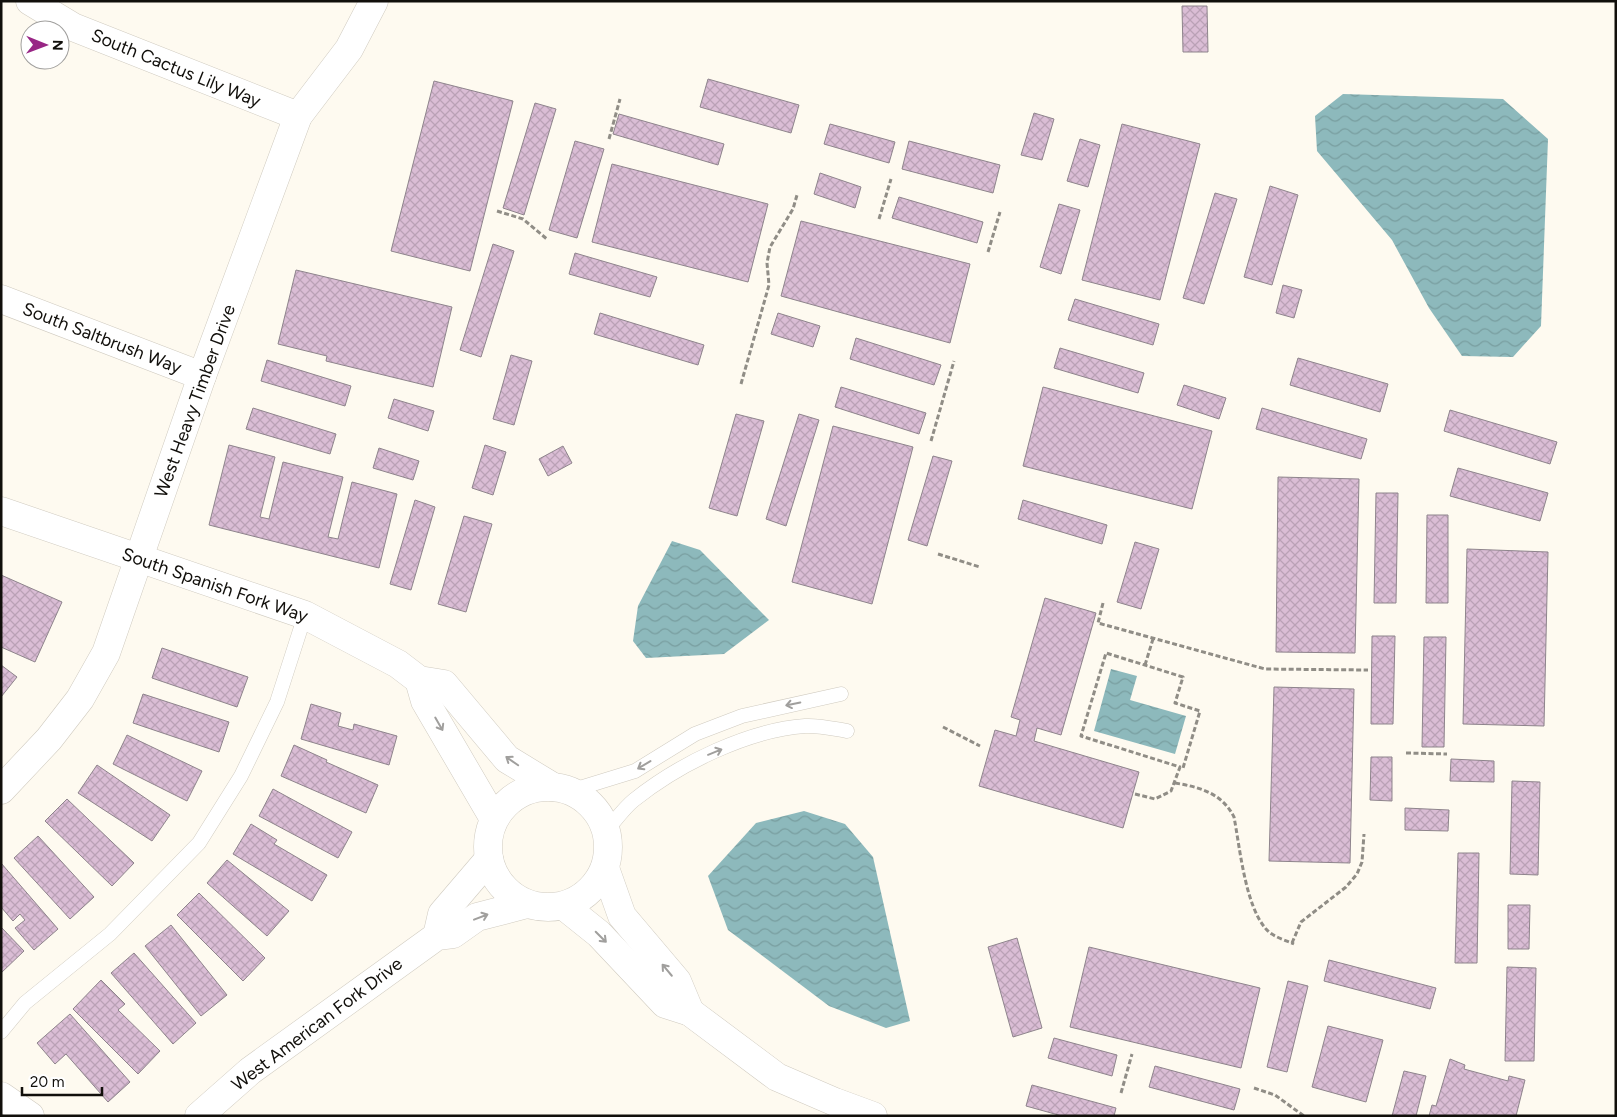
<svg xmlns="http://www.w3.org/2000/svg" width="1617" height="1117" font-family="Figtree,sans-serif">
<style>
.water{fill:url(#water-waves)}
.building{fill:url(#building-cross-hatch);stroke:#8e848c}
.lines{fill:none;stroke-linecap:round;stroke-linejoin:round}
.service-casing{stroke:#d0cbc0;stroke-width:15}
.minor-casing{stroke:#d0cbc0;stroke-width:29}
.tertiary-casing{stroke:#d0cbc0;stroke-width:29}
.path{stroke:#908d86;stroke-width:3;stroke-dasharray:5 2.5;stroke-linecap:butt}
.service{stroke:#fff;stroke-width:14}
.minor{stroke:#fff;stroke-width:28}
.tertiary{stroke:#fff;stroke-width:28}
.oneway{stroke:#a09f9d}
.labels{text-anchor:middle;stroke-width:4;stroke-linejoin:round;paint-order:stroke}
.street-label{font-size:18px;fill:#110f0b;stroke:#fff}
</style>
<defs>
<pattern id="water-waves" width="16" height="10" patternUnits="userSpaceOnUse" patternTransform="scale(1.25)"><rect width="16" height="10" fill="#8db9bc"/><path d="M0 5q4-4 8 0t8 0" fill="none" stroke="#799ea0"/></pattern>
<pattern id="building-cross-hatch" width="8" height="8" patternUnits="userSpaceOnUse" patternTransform="scale(1.25)"><rect width="8" height="8" fill="#dabdd5"/><path d="M0 0l8 8M0 8l8-8" fill="none" stroke="#baa1b6"/></pattern>
</defs>
<rect width="100%" height="100%" fill="#fefaf0"/>
<g class="water">
<path d="M1343,94L1503,99L1548,139L1541,326L1513,357L1462,356L1429,308L1392,240L1317,151L1315,116Z"/>
<path d="M672,541L700,550L769,620L724,654L646,658L633,641L638,606Z"/>
<path d="M1111,669L1137,676L1130,700L1186,716L1175,754L1094,731Z"/>
<path d="M804,811L845,824L873,857L910,1021L886,1028L829,1006L728,930L708,876L756,823Z"/>
</g>
<g class="building">
<path d="M1182,6H1207L1208,52H1183Z"/>
<path d="M708,79L799,105L791,133L700,107Z"/>
<path d="M434,81L513,101L470,271L391,251Z"/>
<path d="M535,103L556,109L524,215L503,208Z"/>
<path d="M1034,113L1054,119L1042,160L1021,155Z"/>
<path d="M619,114L724,144L718,165L613,134Z"/>
<path d="M830,124L895,142L889,163L824,144Z"/>
<path d="M1122,124L1200,144L1160,300L1082,280Z"/>
<path d="M1080,139L1100,145L1088,187L1067,181Z"/>
<path d="M575,141L604,149L577,238L549,230Z"/>
<path d="M909,141L1000,165L993,193L902,169Z"/>
<path d="M612,164L768,204L748,282L592,242Z"/>
<path d="M820,173L861,187L855,208L814,194Z"/>
<path d="M1270,186L1298,195L1272,285L1244,277Z"/>
<path d="M1215,193L1237,199L1204,304L1183,298Z"/>
<path d="M899,197L983,222L977,243L892,218Z"/>
<path d="M1059,204L1080,210L1061,274L1040,267Z"/>
<path d="M801,221L970,264L950,343L781,296Z"/>
<path d="M493,244L514,251L481,357L460,350Z"/>
<path d="M575,253L657,277L650,297L569,274Z"/>
<path d="M296,270L452,307L433,387L326,361L327,356L278,344Z"/>
<path d="M1283,285L1302,290L1294,318L1276,313Z"/>
<path d="M1075,299L1159,324L1153,345L1068,320Z"/>
<path d="M600,313L704,345L698,365L594,334Z"/>
<path d="M778,313L820,326L813,347L771,334Z"/>
<path d="M856,338L941,365L934,385L850,359Z"/>
<path d="M1060,348L1144,373L1138,393L1054,368Z"/>
<path d="M511,355L532,361L514,425L493,419Z"/>
<path d="M1298,358L1388,384L1380,412L1290,385Z"/>
<path d="M267,360L351,386L345,406L261,381Z"/>
<path d="M1184,385L1226,398L1219,419L1177,405Z"/>
<path d="M841,387L926,413L919,434L835,407Z"/>
<path d="M1043,387L1212,431L1192,509L1023,466Z"/>
<path d="M394,399L434,411L428,431L388,418Z"/>
<path d="M253,408L336,434L330,454L246,429Z"/>
<path d="M1262,408L1367,439L1361,459L1256,429Z"/>
<path d="M1450,410L1557,442L1550,464L1444,431Z"/>
<path d="M736,414L764,421L737,516L709,508Z"/>
<path d="M799,414L819,420L786,526L766,519Z"/>
<path d="M833,426L913,447L872,604L792,582Z"/>
<path d="M229,445L275,457L260,517L269,519L283,462L343,477L328,537L338,539L352,482L397,494L379,568L209,525Z"/>
<path d="M485,445L506,452L493,495L472,488Z"/>
<path d="M563,446L572,463L548,476L539,459Z"/>
<path d="M379,448L419,461L413,480L373,468Z"/>
<path d="M933,456L952,461L927,546L908,540Z"/>
<path d="M1458,468L1548,493L1540,521L1450,496Z"/>
<path d="M1278,477L1359,479L1355,653L1276,652Z"/>
<path d="M1376,493H1398L1396,603H1374Z"/>
<path d="M415,500L435,507L411,590L390,584Z"/>
<path d="M1023,500L1107,525L1102,544L1018,519Z"/>
<path d="M1427,515H1448V603H1426Z"/>
<path d="M464,516L492,524L466,612L438,604Z"/>
<path d="M1135,542L1159,549L1141,609L1117,602Z"/>
<path d="M1467,549L1548,552L1544,726L1463,724Z"/>
<path d="M1,575L62,602L35,662L1,647Z"/>
<path d="M1045,598L1096,613L1061,735L1037,728L1034,741L1139,772L1123,828L979,786L995,730L1016,736L1020,720L1011,717Z"/>
<path d="M1372,636H1395L1393,724H1371Z"/>
<path d="M1424,637H1446L1444,747H1422Z"/>
<path d="M162,648L248,677L237,707L152,678Z"/>
<path d="M1,665L17,677L1,697Z"/>
<path d="M1274,687L1354,689L1350,863L1269,861Z"/>
<path d="M143,694L229,722L219,752L133,723Z"/>
<path d="M311,704L341,713L338,726L353,730L354,724L397,736L389,765L301,739Z"/>
<path d="M127,735L202,771L187,801L113,764Z"/>
<path d="M294,745L327,760L326,762L378,785L366,813L281,776Z"/>
<path d="M1371,757H1392V801L1370,800Z"/>
<path d="M1451,759L1494,761V782L1450,781Z"/>
<path d="M97,765L170,815L152,841L78,793Z"/>
<path d="M1512,781L1540,782L1538,875L1510,874Z"/>
<path d="M273,789L352,832L338,858L259,816Z"/>
<path d="M67,799L134,863L112,886L45,821Z"/>
<path d="M1405,808L1449,810L1448,831L1405,830Z"/>
<path d="M251,824L277,840L274,844L327,875L312,901L233,854Z"/>
<path d="M38,836L94,897L70,919L14,858Z"/>
<path d="M1458,853H1479L1477,963H1455Z"/>
<path d="M227,860L289,911L267,936L207,883Z"/>
<path d="M1,863L58,929L34,950L15,928L25,920L20,914L13,921L1,907Z"/>
<path d="M199,893L265,958L243,981L177,915Z"/>
<path d="M1508,905H1530L1529,949H1508Z"/>
<path d="M171,925L227,995L201,1016L145,946Z"/>
<path d="M1,927L24,951L1,973Z"/>
<path d="M1017,938L1042,1028L1013,1037L988,947Z"/>
<path d="M1089,947L1260,988L1241,1068L1070,1027Z"/>
<path d="M134,953L196,1023L173,1044L111,973Z"/>
<path d="M1329,960L1436,988L1430,1009L1324,981Z"/>
<path d="M1507,967L1536,968L1534,1061H1505Z"/>
<path d="M101,980L125,1004L118,1010L160,1051L138,1074L73,1009Z"/>
<path d="M1288,981L1308,986L1287,1072L1267,1067Z"/>
<path d="M70,1014L130,1082L108,1102L66,1054L55,1064L37,1043Z"/>
<path d="M1328,1026L1383,1040L1366,1102L1312,1087Z"/>
<path d="M1054,1038L1117,1055L1112,1076L1048,1058Z"/>
<path d="M1450,1059L1465,1065L1464,1069L1508,1081L1509,1076L1525,1080L1516,1116H1429L1432,1105L1436,1106Z"/>
<path d="M1155,1066L1240,1089L1234,1110L1149,1087Z"/>
<path d="M1404,1071L1426,1076L1416,1116H1392Z"/>
<path d="M1032,1085L1116,1108L1114,1116H1062L1026,1106Z"/>
</g>
<g class="lines">
<g class="service-casing">
<g id="service">
<path d="M570,791L635,771L695,734L742,716L841,694"/>
<path d="M606,831C615,821 624,808 634,800C679,764 748,730 805,726C819,725 834,729 847,731"/>
<path d="M1,1032L25,1003L110,934L199,843L241,776L277,702L305,615"/>
</g>
</g>
<g class="minor-casing">
<g id="minor">
<path d="M30,1L73,27L298,116"/>
<path d="M1,299L202,376"/>
<path d="M1,511L305,615L398,664L419,680L444,684L507,759L553,787"/>
<path d="M419,680L425,701L494,819"/>
<path d="M1,790L49,739L80,699L106,653L202,376L298,116L349,49L374,1"/>
<path d="M1,1096L30,1116"/>
</g>
</g>
<g class="tertiary-casing">
<g id="tertiary">
<circle cx="548" cy="847" r="60"/>
<path d="M605,868L622,916L677,981L690,1012"/>
<path d="M564,906L599,934L665,1004L690,1012L777,1077L835,1102L873,1116"/>
<path d="M437,936L442,914L489,859"/>
<path d="M199,1116L250,1071L437,936L453,934L477,917L527,904"/>
</g>
</g>
<g class="path">
<path d="M609,139L620,99"/>
<path d="M497,211L523,219L548,240"/>
<path d="M879,219L891,179"/>
<path d="M988,252L1000,212"/>
<path d="M741,384L769,285L767,263L770,247L793,209L797,195"/>
<path d="M931,441L954,361"/>
<path d="M938,554L980,567"/>
<path d="M1103,603L1098,623L1265,669L1368,670"/>
<path d="M1145,665L1153,639"/>
<path d="M943,727L980,746"/>
<path d="M1406,753L1447,754"/>
<path d="M1175,783C1199,787 1222,793 1234,817C1240,848 1245,905 1266,929C1273,937 1285,940 1294,944"/>
<path d="M1135,794L1155,799L1171,791L1180,767L1183,768L1200,711L1175,703L1183,677L1106,653L1081,736L1180,767"/>
<path d="M1292,943L1301,922L1346,887L1357,874L1362,862L1364,834"/>
<path d="M1254,1088L1275,1095L1304,1116"/>
<path d="M1121,1093L1132,1054"/>
</g>
<use href="#service" class="service"/>
<use href="#minor" class="minor"/>
<use href="#tertiary" class="tertiary"/>
</g>
<defs><path id="oneway-shaft" d="M-6 0H5M1.5-3L5.5 0L1.5 3" fill="none" stroke-width="1.6" stroke-linecap="round" stroke-linejoin="round" transform="scale(1.25)"/></defs>
<g class="oneway">
<use href="#oneway-shaft" transform="translate(793 704) rotate(168)"/>
<use href="#oneway-shaft" transform="translate(439 724) rotate(60)"/>
<use href="#oneway-shaft" transform="translate(715 752) rotate(-22)"/>
<use href="#oneway-shaft" transform="translate(512 761) rotate(-145)"/>
<use href="#oneway-shaft" transform="translate(644 765) rotate(149)"/>
<use href="#oneway-shaft" transform="translate(481 917) rotate(-21)"/>
<use href="#oneway-shaft" transform="translate(601 937) rotate(45)"/>
<use href="#oneway-shaft" transform="translate(667 970) rotate(-130)"/>
</g>
<g class="labels">
<g class="street-label">
<text transform="translate(176 68) rotate(22)" y="6">South Cactus Lily Way</text>
<text transform="translate(102 338) rotate(21)" y="6">South Saltbrush Way</text>
<text transform="translate(195 401) rotate(-70)" y="6">West Heavy Timber Drive</text>
<text transform="translate(215 585) rotate(19)" y="6">South Spanish Fork Way</text>
<text transform="translate(317 1024) rotate(-37)" y="6">West American Fork Drive</text>
</g>
</g>
<rect width="1617" height="1117" fill="none" stroke="#110f0b" stroke-width="5"/>
<g transform="translate(45 45) rotate(91)"><circle r="24" fill="#ffffff" stroke="#a09f9d"/>
<path d="M0-4L9 19L0 12L-9 19Z" fill="#982685"/>
<text y="-8" font-size="14" font-weight="bold" text-anchor="middle" fill="#110f0b">N</text>
</g>
<path d="M22 1087v8h80v-8" fill="none" stroke="#110f0b" stroke-width="2.5"/>
<text x="30" y="1087" font-size="15" fill="#110f0b" stroke="#ffffff" stroke-width="4" paint-order="stroke">20 m</text>
</svg>
